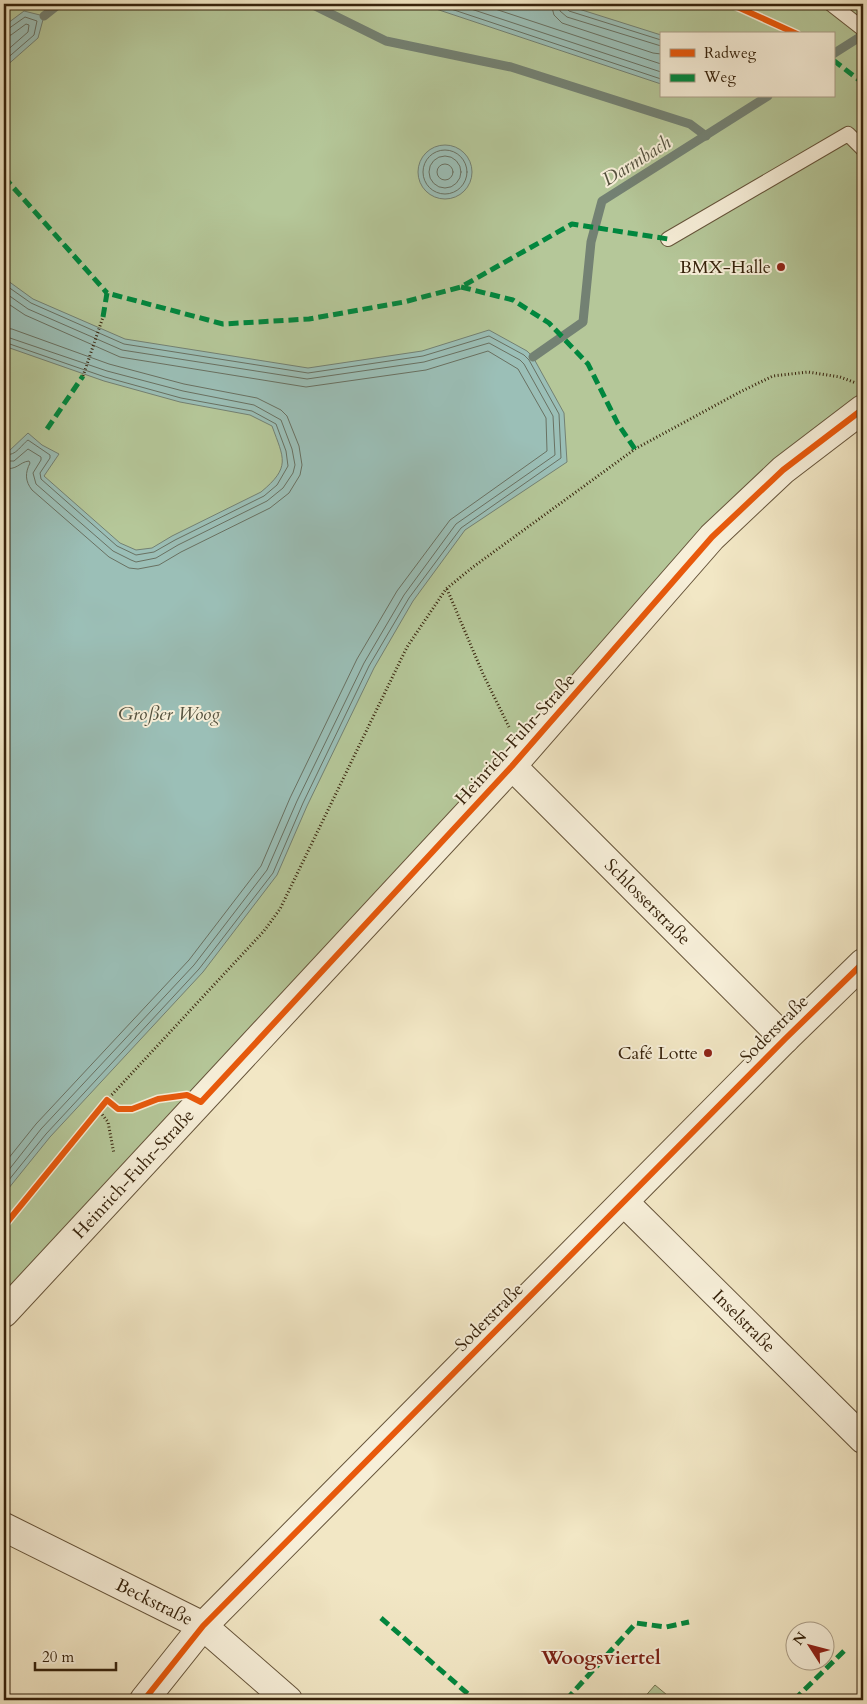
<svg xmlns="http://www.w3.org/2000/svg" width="867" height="1704" font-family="Cardo,serif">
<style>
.green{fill:#b5c799;stroke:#767552;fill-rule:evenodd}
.water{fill:#9bbfb7;stroke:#738173}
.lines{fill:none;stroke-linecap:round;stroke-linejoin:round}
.shore{stroke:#697162;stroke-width:1}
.stream{stroke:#738173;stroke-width:9}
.service-casing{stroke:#66543a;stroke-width:16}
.minor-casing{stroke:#66543a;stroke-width:30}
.path{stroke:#37230c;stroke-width:3;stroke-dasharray:1 2.5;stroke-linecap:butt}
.service{stroke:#f7efd9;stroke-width:14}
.minor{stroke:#f7efd9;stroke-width:28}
.quiet{stroke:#00873e;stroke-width:5;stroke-dasharray:10 5;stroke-linecap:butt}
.cycleway-casing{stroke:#f7efd9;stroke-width:9}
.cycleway{stroke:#e8590c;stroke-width:6}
.poi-dot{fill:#8f2418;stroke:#f7efd9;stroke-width:2}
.labels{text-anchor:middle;stroke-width:4;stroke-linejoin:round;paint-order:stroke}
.poi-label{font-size:18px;fill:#37230c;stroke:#f7efd9;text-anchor:end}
.street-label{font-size:18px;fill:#37230c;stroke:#f7efd9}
.water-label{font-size:19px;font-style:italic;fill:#55523f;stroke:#f7efd9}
.quarter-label{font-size:20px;font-weight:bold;fill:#7a1f14;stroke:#f7efd9}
</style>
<rect width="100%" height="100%" fill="#f2e7c5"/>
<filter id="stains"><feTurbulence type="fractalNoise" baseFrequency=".004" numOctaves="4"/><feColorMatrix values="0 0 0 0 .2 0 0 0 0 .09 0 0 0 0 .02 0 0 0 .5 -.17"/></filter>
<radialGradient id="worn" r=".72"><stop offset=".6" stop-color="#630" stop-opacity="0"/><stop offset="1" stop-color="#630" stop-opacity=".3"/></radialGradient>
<g class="green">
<path d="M4,4H863V400L501,772L4,1301ZM661,34H833V96H661Z"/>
<path d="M655,1685L673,1700H642Z"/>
</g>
<g class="water">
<path d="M421,4H563L661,35V84Z"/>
<path d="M24,11L44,16L38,38L4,68V26Z"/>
<circle cx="445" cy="172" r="27"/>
<path d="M4,278L33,299L125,339L308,368L422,351L489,330L527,351L533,357L564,413L567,462L465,530L413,601L374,668L307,806L277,875L203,972L50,1137L4,1194V447L9,451L28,433L42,445L59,454L44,476L120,543L136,550L152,548L172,536L261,492C291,467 284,459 272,426L250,415L180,402L104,381L4,346Z"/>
</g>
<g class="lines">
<g class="shore">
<path d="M436,4L661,79"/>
<path d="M456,4L661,72"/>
<path d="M480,4L661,64"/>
<path d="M551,4L554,15L562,23L653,53L661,54"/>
<path d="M559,4L560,11L567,17L661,46"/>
<path d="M565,4L566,8L569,11L661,40"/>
<path d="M4,29H8L25,17L37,21L34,35L4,61"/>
<path d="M4,36L11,35L26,24L29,25L28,32L4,53"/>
<circle cx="445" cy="172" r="22"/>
<circle cx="445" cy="172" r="16"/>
<circle cx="445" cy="172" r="8"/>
<path d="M4,284L31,303L124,344L308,373L423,356L489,336L524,355L529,360L559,414L561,458L461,528L409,598L369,666L303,803L273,873L199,969L46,1134L4,1186"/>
<path d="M4,292L28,309L122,350L307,379L424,362L489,343L520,360L524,364L553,416L555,455L456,524L404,595L364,663L297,801L267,870L194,965L41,1129L4,1176"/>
<path d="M4,301L25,315L120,357L306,387L426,370L488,351L518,369L546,418L547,451L450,520L397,591L357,659L290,798L261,866L189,960L36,1124L4,1164"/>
<path d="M4,328L12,329L109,364L184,384L257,398L281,410L287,416L299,446L302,465L300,475L289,493L270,508L181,552L159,565L138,569L129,568L109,557L32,490C25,481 25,473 30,463L29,461C19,462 17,471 4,468"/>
<path d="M4,336L107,371L183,391L254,405L281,420L292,449L295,465L293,473L283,488L267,501L178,545L156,558L136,562L131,560L113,551L36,484L33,473L41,460V457L28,449L14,461H4"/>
<path d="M4,342L105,377L181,398L252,411L276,424L286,451L288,466L277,485L264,496L175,540L154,552L136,555L117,546L41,479L40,473L50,458V455L28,440C21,445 14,459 4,453"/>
</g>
<g class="stream">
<path d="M311,4L386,41L511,67L690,124L706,136"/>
<path d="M44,16L59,4"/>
<path d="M833,54L863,35"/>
<path d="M533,357L583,322L591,242L602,201L768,96"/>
</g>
<g class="service-casing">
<g id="service">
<path d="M831,4L863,29"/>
<path d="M668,239L848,134L863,149"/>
</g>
</g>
<g class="minor-casing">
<g id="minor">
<path id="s1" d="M512,766L785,1039"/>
<path id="s2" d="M624,1202L863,1439"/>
<path id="s3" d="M4,1313L512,766L712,537L783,470L863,409"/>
<path id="s4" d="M4,1527L203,1626L288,1700"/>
<path d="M144,1700L203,1626L785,1039L863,963"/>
</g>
</g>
<g class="path">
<path d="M83,376L103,317"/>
<path d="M447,589L483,674L509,727"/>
<path d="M107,1100L264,931L280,909L407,647L446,589L473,567L635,449L740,392L773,376L808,372L840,377L856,383"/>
<path d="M98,1109L108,1122L114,1154"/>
</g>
<use href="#service" class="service"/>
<use href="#minor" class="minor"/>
<g class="quiet">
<path d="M833,60L863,83"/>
<path d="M4,177L107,293"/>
<path d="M461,287L513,300L549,323L588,364L618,424L635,449"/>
<path d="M103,317L107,293L223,324L309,319L404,302L461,287L572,224L668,239"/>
<path d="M47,429L83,376"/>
<path d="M381,1618L475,1700"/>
<path d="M566,1700L636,1623L666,1627L689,1622"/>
<path d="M794,1700L845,1650"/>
</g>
<g class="cycleway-casing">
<g id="cycleway">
<path d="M731,4L797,34"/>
<path d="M4,1226L107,1100L118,1109H132L158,1099L187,1095L201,1102L512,766L712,537L783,470L863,409"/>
<path d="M144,1700L203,1626L785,1039L863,963"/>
</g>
</g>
<use href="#cycleway" class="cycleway"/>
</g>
<g class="poi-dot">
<circle cx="781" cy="267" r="5"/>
<circle cx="708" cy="1053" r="5"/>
</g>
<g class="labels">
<g class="poi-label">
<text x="771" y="273">BMX-Halle</text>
<text x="698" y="1059">Café Lotte</text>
</g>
<g class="street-label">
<text transform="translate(515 739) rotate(-48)" y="6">Heinrich-Fuhr-Straße</text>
<text dy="6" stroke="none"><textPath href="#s1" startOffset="192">Schlosserstraße</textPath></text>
<text transform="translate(774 1029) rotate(-45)" y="6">Soderstraße</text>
<text dy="6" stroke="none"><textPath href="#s3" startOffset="190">Heinrich-Fuhr-Straße</textPath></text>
<text transform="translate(489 1317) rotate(-45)" y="6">Soderstraße</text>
<text dy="6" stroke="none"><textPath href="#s2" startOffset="169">Inselstraße</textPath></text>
<text dy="6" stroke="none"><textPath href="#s4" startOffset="168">Beckstraße</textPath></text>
</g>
<g class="water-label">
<text transform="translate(636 160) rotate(-32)" y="7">Darmbach</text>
<text x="169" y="720">Großer Woog</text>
</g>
<g class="quarter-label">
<text x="601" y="1664">Woogsviertel</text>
</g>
</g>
<rect width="867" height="1704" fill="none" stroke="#f2e7c5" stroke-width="20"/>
<rect x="5" y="5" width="857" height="1694" fill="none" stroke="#37230c" stroke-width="2.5"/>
<rect x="10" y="10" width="847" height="1684" fill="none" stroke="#37230c"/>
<rect x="660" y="32" width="175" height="65" fill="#f7efd9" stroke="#aa9d87"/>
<rect x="670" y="49" width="25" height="8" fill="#e8590c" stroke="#aa9d87"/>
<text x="704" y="58" font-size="15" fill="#37230c">Radweg</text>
<rect x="670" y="74" width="25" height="8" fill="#00873e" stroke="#aa9d87"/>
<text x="704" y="82" font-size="15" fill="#37230c">Weg</text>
<g transform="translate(810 1646) rotate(306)"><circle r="24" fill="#f7efd9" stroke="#aa9d87"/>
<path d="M0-4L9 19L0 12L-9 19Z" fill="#8f2418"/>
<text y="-8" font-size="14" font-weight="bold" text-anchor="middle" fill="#37230c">N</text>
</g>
<path d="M35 1662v8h81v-8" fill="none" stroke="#37230c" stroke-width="2.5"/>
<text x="42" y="1662" font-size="15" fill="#37230c" stroke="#f7efd9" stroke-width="4" paint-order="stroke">20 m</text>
<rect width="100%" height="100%" filter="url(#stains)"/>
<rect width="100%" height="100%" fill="url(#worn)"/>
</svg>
